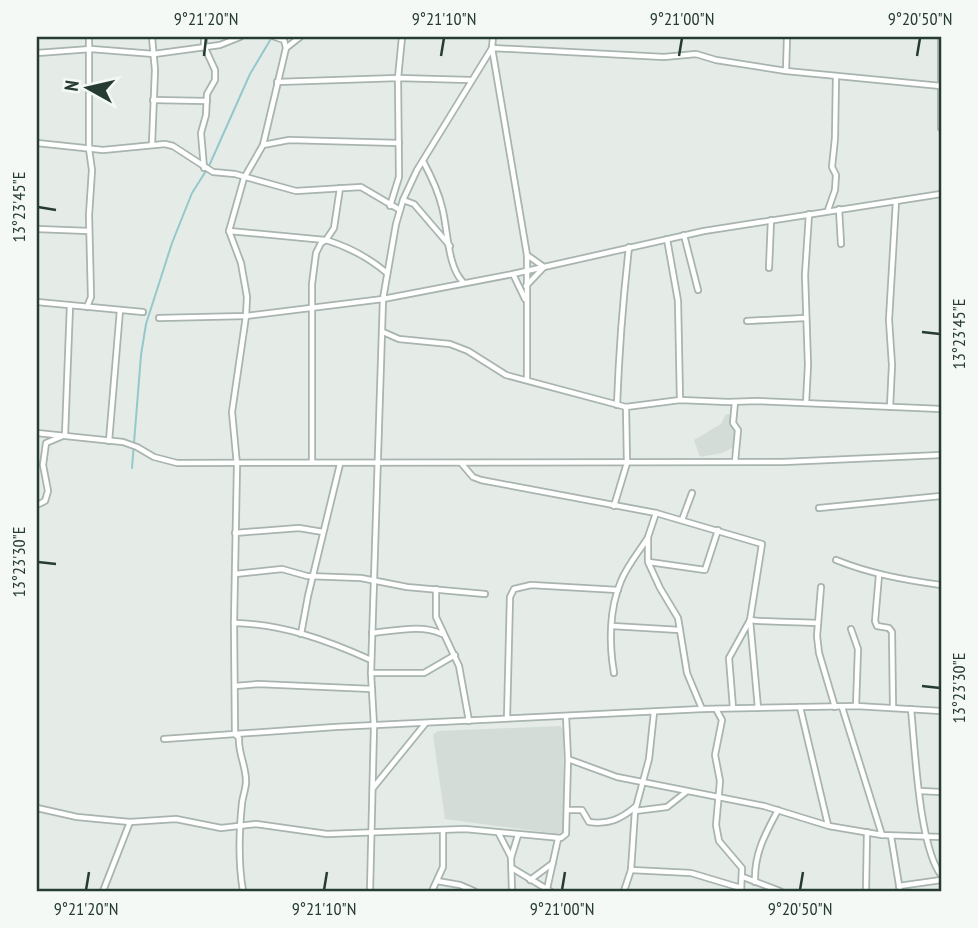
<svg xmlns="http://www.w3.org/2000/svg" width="978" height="928" font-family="'PT Sans Narrow',sans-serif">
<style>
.built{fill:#d3dcd7}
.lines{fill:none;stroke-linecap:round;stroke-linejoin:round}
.stream{stroke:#94c8ca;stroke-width:2}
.street-casing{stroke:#a8b4ae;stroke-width:8}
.street{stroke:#fff;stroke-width:4.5}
.ticks{fill:none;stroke:#263c33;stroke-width:2.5}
.neatline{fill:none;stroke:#263c33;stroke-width:2.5}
.ticks-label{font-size:18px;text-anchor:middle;fill:#263c33}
</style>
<rect width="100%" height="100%" fill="#e5ece8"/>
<g class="built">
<path d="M726,414L732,415L731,423L735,430L734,447L722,453L700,457L694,440L721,424Z"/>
<path d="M560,726L563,729L564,831L558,834L445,819L433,735L438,731Z"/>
</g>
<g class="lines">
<g class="stream">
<path d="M209,166L250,74L272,37"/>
<path d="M132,468L141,355L146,324L172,243L192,193L206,171"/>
</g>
<g class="street-casing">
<g id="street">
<path d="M152,37L155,70L152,144"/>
<path d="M204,37V46L215,70V80L207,94L206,115L201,133L204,168"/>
<path d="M275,37L284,40L286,48"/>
<path d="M941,37V128"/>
<path d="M37,53L91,49L154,54L220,45L240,37"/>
<path d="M786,71L787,37"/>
<path d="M277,82L398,78L470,80"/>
<path d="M153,100L207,101"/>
<path d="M37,143L103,150L165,144L173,146L213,172L235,174L296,191L361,187L400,210"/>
<path d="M263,145L289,140L399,143"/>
<path d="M423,161C431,176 438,190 442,207C448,229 447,266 463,282"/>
<path d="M340,188L334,228L326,240C349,247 368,257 387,273"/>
<path d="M403,200L414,204L450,246"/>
<path d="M390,206L399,177L398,78L402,37"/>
<path d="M839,209L841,244"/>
<path d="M828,210L835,190L836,175L832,167L835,138L836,76"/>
<path d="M37,229L89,231"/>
<path d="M229,231L325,240"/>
<path d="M684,235L698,290"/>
<path d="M667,239L678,301L680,400"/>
<path d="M769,268L771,220"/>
<path d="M513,274L525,299"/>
<path d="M526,286L544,267L527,255L492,48L664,57L696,54L716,60L786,71L941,86"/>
<path d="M37,302L143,312"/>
<path d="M87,307L91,297L89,215L92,170L89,149V37"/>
<path d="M159,318L246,316L383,299L513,274L704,231L941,194"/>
<path d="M747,321L805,318"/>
<path d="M383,332L399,339L450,344L468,351L506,375L626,407"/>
<path d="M527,380V255"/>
<path d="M735,402L733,423L738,430L735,462"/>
<path d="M806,403L808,365L805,275L809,214"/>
<path d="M617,405C619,352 623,299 629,247"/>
<path d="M890,407L892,365L889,320L896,201"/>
<path d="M37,433L123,442L137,447L154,457L177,463L783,462L941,455"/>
<path d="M109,441L120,310"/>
<path d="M312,461V284L316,253L321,243L326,240"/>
<path d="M461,463L473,477L481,480L656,513L762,544L750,620L758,708"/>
<path d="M37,505L45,501L48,491L43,465L46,443L65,435L70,305"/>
<path d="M614,506L627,463L626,407L680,400L728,402L758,401L941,409"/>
<path d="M819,508L941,496"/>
<path d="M656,513L648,537V562L660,588L678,618L687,673L702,709"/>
<path d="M682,520L692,493"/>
<path d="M235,533L299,528L323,532"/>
<path d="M836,560C871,574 905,580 941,585"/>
<path d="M649,562L705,570L718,530"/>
<path d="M235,574L282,569L307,576L361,578L407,587L485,594"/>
<path d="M879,575L875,621L877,626L889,628L892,632L893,708"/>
<path d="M821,587L817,636L819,653L835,707"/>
<path d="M436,589V617L459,666L469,721"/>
<path d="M234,623C282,624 327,640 371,660"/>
<path d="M612,626L680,630"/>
<path d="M851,629L858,649L856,706"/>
<path d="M372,633C394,631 422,624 442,634"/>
<path d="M301,634L308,596L340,464"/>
<path d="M371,673H424L455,655"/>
<path d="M614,673C609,644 609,609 621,581C627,566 638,553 647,539"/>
<path d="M235,686L258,684L372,689"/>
<path d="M800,707L828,825"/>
<path d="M842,707L882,835"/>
<path d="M733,708L729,658L750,620C773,623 795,621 818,623"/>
<path d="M716,709L722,720L715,755L720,781L716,825L719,841L742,868L741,891"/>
<path d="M911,709C915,748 919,846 941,875"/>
<path d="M507,718L510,597L514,589L531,585L618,590"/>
<path d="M164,739L335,727L702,709L856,706L941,711"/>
<path d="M568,759L617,777L764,806L829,826L882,835L941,837"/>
<path d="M373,788L425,724"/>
<path d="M920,791L941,792"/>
<path d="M37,808L77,817L130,822L176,819L221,828L256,824L327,834L465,829L561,838L566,834L568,759L566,716"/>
<path d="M568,810H582L589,822C608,825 621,819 635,807"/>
<path d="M635,811L667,807L686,792"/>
<path d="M499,834L511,857"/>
<path d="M891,836L900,891"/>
<path d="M512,868L550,891"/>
<path d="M631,870L691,873L741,888"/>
<path d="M743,877L780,891"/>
<path d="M530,880L553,863"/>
<path d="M437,881L460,885L474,891"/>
<path d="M755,882C754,854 765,834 778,810"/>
<path d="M899,886L941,880"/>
<path d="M547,889L558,839"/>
<path d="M103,891L130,822"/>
<path d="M243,891C238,862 239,832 242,803C243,795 246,789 246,781C246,766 238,753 239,738L235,734L234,623L237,465L232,412L246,316L247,297L241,263L229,231L244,178L263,145L286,48L300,37"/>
<path d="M370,891L374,726L371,673L383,299L396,224L403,200L417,170L492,48L493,37"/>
<path d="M432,891L443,867V830"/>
<path d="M512,891L511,858L518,835"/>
<path d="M624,891L631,870L635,811L649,759L654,712"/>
<path d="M866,891L867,832"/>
</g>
</g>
<use href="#street" class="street"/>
</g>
<path class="ticks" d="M204,56L206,38M441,56L444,38M679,56L682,38M917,56L920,38M38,207L56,210M922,332L940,334M38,562L56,564M922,686L940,688M86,890L89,872M324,890L327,872M562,890L565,872M800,890L803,872"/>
<rect width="978" height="928" fill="none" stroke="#f5f9f6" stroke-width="77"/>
<g transform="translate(88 88) rotate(278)" stroke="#f5f9f6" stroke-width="5" paint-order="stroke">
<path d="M0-5L12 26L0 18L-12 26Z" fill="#263c33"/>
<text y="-10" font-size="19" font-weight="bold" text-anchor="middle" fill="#263c33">N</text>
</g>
<rect x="38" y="38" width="902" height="852" class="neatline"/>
<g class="ticks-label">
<text x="206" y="25">9°21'20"N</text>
<text x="444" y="25">9°21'10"N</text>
<text x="682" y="25">9°21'00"N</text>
<text x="920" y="25">9°20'50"N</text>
<text transform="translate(19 207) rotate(-90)" y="6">13°23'45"E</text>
<text transform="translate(959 334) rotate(-90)" y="6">13°23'45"E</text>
<text transform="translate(19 562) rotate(-90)" y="6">13°23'30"E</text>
<text transform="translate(959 688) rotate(-90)" y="6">13°23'30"E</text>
<text x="86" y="915">9°21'20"N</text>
<text x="324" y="915">9°21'10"N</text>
<text x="562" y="915">9°21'00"N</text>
<text x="800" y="915">9°20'50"N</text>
</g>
</svg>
